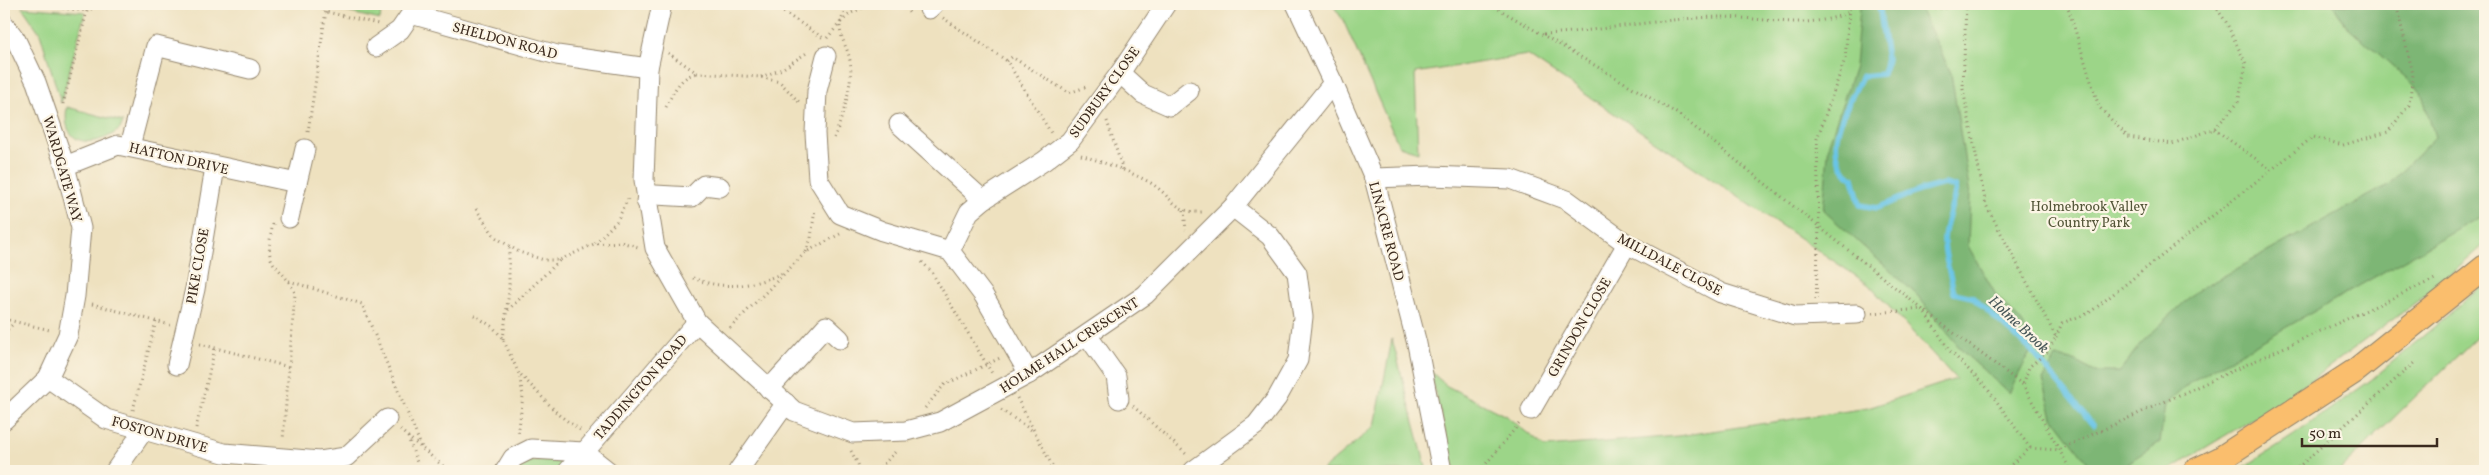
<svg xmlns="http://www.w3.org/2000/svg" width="2489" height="475" font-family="Vollkorn,serif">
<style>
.green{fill:#9cd588;stroke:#6c8053}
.forest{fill:#7db674;stroke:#5c7049}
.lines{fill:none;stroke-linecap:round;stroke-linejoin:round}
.stream{stroke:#69c5e7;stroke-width:5.5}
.minor-casing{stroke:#94866e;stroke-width:21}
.major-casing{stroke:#94866e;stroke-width:26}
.path{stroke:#94866e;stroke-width:3;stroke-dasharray:1 4;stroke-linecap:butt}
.minor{stroke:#fff;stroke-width:19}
.major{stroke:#fabe6d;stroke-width:24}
.labels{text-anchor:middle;stroke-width:4.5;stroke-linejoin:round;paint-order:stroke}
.street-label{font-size:14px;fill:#3b2a1e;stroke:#fcf5e5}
.park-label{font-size:14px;fill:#535538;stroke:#fcf5e5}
.water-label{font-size:15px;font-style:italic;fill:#49585a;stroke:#fcf5e5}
</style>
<rect width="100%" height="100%" fill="#fcf5e5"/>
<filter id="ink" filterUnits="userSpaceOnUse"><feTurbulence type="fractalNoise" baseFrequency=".02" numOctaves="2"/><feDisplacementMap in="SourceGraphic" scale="10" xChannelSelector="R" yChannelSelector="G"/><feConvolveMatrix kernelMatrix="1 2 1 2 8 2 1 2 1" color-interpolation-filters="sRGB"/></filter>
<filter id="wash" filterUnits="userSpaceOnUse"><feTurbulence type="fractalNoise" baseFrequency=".0096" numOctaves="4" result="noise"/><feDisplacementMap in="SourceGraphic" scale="20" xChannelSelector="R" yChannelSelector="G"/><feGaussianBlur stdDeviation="1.12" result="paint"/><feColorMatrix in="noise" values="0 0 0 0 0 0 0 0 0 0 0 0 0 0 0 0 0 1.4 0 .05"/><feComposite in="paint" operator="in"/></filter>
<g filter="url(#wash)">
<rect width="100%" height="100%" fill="#eee1bf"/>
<g class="green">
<path d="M331,4H382L380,20L331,8Z"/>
<path d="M1332,4H2485V244L2439,285L2287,398L2167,471H1455L1430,371L1447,386L1506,416L1545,447L1678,436L1868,408L1956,379L1868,284L1527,55L1415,73L1418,152L1399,146L1343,20Z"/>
<path d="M22,7L85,12L61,103L40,33Z"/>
<path d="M67,107L123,122L120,129C95,149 60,147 67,107Z"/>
<path d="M2485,284V329L2339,471H2238L2291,437L2371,380Z"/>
<path d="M1392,339L1427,471H1321L1375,426Z"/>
<path d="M545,459H555L560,463L559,471H517L527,462Z"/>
</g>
<g class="forest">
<path d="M1859,4H1918L1951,73L1970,195L1968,246L1996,295L2021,322L2035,343L2009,393L1963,352L1917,295L1823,210L1829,143L1855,66L1860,7Z"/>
<path d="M2333,4H2485V214L2192,381L2165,405L2160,442L2115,471H2094L2053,417L2043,380L2056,357L2072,360L2095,372H2120L2140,344L2195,292L2388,185L2435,137L2421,91L2346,25Z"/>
</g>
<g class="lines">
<path class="stream" d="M1879,4L1887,59L1883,74L1862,76C1848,106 1817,152 1853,178L1860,205L1877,208L1918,191L1944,184L1956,187C1954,205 1944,224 1944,240C1944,258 1951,275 1954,293L1972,297L2032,351L2093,425"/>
</g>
</g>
<g filter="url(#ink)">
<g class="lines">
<g class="minor-casing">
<g id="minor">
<path d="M662,4L648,68L644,180L655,248L697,322L794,411L853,433L906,431L940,422L1029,374L1145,295L1233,207L1333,83"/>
<path d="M1296,4L1333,83L1374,178L1417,344L1442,471"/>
<path d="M929,9L934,4"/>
<path d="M4,24L16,40L36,82L65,166L81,228L75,296L68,335L48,378L4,420"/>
<path d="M376,47L400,30L411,14L557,55L648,68"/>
<path d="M826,56L817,91L815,133L818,179L840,214L882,231L950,251L984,296L1029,374"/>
<path d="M1120,73L1143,94L1170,106L1189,91"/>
<path d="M899,124L983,200"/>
<path d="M130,146L156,46L250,69"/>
<path d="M65,166L118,145L297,183L305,149"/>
<path d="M1374,178L1431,176L1510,179L1567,200L1627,244L1721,293L1795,316L1857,314"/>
<path d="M646,201L655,195L692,197L704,185L720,187"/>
<path d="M289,218L297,183"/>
<path d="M950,251L969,212L983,200L1044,161L1070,141L1120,73L1166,4"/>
<path d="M1087,335L1116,376L1119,399"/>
<path d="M177,365L195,289L215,167"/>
<path d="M48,378L106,419L224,453L320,461L346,457L387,419"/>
<path d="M769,389L826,326L840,339"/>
<path d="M1531,410L1627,244"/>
<path d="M584,452L608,471"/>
<path d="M115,471L144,430"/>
<path d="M505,471L513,458L531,449L584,452"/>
<path d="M568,471L697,322"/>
<path d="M738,471L786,403"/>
<path d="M1193,471L1256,425L1277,398L1298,360L1303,317L1297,273L1270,236L1233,207"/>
</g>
</g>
<g class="major-casing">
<path id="major" d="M2195,471L2220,459L2355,371L2485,267"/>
</g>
<g class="path">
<path d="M28,4L87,11"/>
<path d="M315,4L327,12L378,24"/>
<path d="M771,4L825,39"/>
<path d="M902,4L911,15"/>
<path d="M1490,4L1678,114L1922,309L2023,385L2071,471"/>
<path d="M1911,4L1915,7L1944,8L1967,4"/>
<path d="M1966,4L1963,89L1986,205L2056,337L2047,352L2029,367L2023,385"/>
<path d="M2067,4L2099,107L2128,137L2172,144L2214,129L2238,103L2246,64L2226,22L2214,4"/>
<path d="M943,18L1007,61L1051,133"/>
<path d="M1544,34C1603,31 1662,18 1720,17C1763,17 1809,31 1849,12L1850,4"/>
<path d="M827,38L840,23L848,4"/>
<path d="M668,53L697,73L760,77L780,82L799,102"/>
<path d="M1007,61L1012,57L1069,93L1086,87"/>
<path d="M761,77L782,69L808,52"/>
<path d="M63,104L87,11L100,4"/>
<path d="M666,107C673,93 679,77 697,73"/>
<path d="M1107,121L1123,170"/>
<path d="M2214,129L2270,169"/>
<path d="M308,132L327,4"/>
<path d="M834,138C842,119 854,81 850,61C848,47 839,38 840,23L851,13L871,4"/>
<path d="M1081,155C1104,163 1127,170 1149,182C1171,194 1173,214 1203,212"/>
<path d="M476,209L495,237L519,252L544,260H560L594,244L621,242L638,247"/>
<path d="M1184,210L1186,230"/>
<path d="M273,224C262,272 278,258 295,293L283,440"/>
<path d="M595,243L617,221L628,199"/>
<path d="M806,252L811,238L815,209"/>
<path d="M922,262L931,271L993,375"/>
<path d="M693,278C724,291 753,286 783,273"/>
<path d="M289,281L362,304L422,448"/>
<path d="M1816,299L1819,227L1817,139L1845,59L1849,13"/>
<path d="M92,304L170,325"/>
<path d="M508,310L560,260"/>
<path d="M1873,313L1922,309L1950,351L1987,388L2030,448"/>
<path d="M474,315L493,327L503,339L519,374L523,396L518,435"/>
<path d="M4,319L50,330"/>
<path d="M730,328L806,252L840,234"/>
<path d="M4,333L14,323"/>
<path d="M2056,337L2062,323L2089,313L2313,137L2343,145L2388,132L2409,105L2413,74L2396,4"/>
<path d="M503,339L509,291V246"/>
<path d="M200,344L289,367"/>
<path d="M521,375L559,415L580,430"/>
<path d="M1017,398L1055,471"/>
<path d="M1133,406L1186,454"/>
<path d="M925,408L944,385L1000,358"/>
<path d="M133,410L156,321"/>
<path d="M1001,410L1033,431"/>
<path d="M196,428L215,348"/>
<path d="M400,430L449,471"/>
<path d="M408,437L420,471"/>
<path d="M851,451L858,464L860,471"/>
<path d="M877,471L897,450"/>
<path d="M1480,471L1519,424"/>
<path d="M1493,471L1602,468L1620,471"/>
<path d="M2004,471L2030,448L2058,450L2435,279"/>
<path d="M2294,471L2415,362"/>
</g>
<use href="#minor" class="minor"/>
<use href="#major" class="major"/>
</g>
</g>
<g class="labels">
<g class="street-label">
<text transform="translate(505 40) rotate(15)" y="5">SHELDON ROAD</text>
<text transform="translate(1104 92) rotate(-54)" y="5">SUDBURY CLOSE</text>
<text transform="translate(179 158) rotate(13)" y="5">HATTON DRIVE</text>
<text transform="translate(63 169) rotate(74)" y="5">WARDGATE WAY</text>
<text transform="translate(1387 231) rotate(75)" y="5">LINACRE ROAD</text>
<text transform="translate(1670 264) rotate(28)" y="5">MILLDALE CLOSE</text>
<text transform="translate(197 266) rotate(-80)" y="5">PIKE CLOSE</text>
<text transform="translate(1579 327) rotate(-60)" y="5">GRINDON CLOSE</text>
<text transform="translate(1069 345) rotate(-33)" y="5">HOLME HALL CRESCENT</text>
<text transform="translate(640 387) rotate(-49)" y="5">TADDINGTON ROAD</text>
<text transform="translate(160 434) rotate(16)" y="5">FOSTON DRIVE</text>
</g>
<g class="park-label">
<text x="2089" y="211">Holmebrook Valley<tspan x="2089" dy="16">Country Park</tspan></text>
</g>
<g class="water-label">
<text transform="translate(2019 324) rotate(43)" y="5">Holme Brook</text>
</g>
</g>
<rect width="2489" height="475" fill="none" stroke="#fcf5e5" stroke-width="20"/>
<path d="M2302 438v8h135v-8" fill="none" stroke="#3b2a1e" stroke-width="2.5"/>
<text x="2309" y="438" font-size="15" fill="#3b2a1e" stroke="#fcf5e5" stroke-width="4" paint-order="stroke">50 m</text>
</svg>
